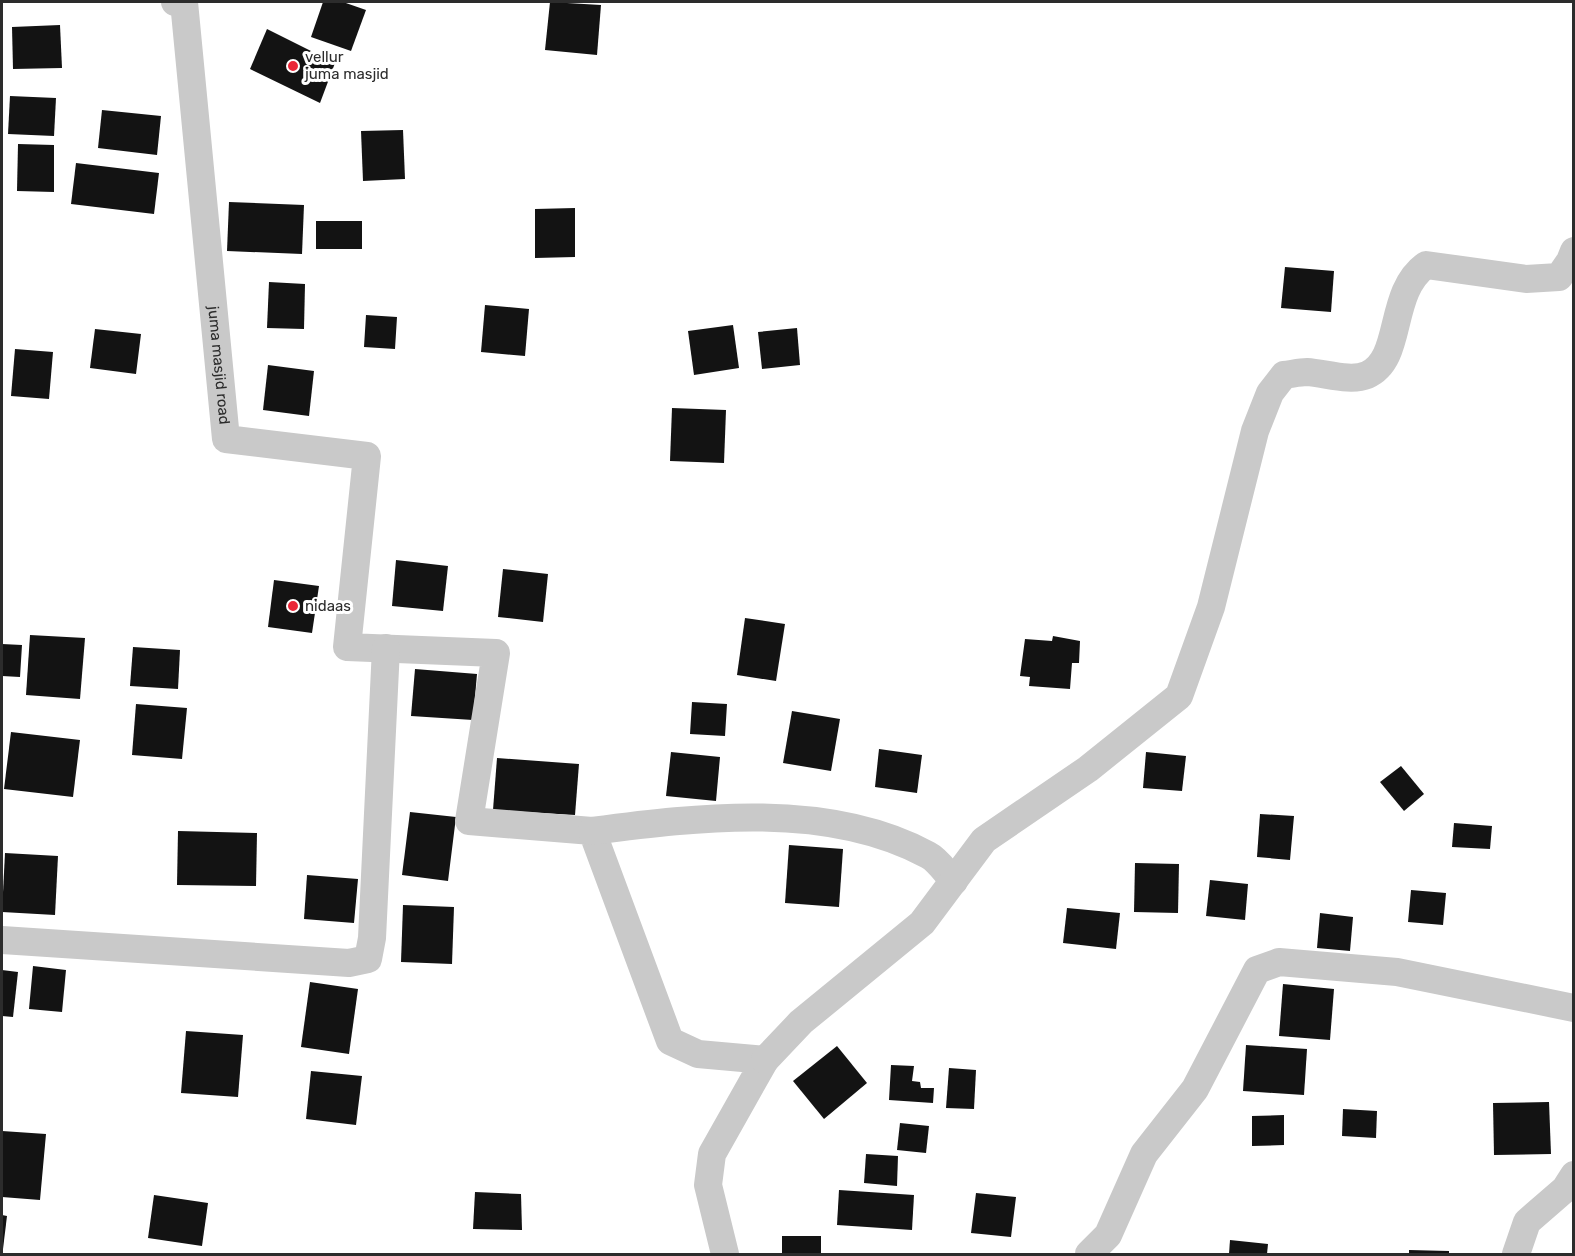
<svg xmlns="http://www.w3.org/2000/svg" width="1575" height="1256" font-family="Rubik,sans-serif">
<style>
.building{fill:#131313}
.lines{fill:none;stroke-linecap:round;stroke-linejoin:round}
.street{stroke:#c9c9c9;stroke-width:28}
.poi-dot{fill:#ea2738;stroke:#fff;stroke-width:2}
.labels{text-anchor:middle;stroke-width:6;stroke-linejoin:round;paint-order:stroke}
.poi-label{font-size:15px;fill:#2c2c2c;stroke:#fff;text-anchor:start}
.street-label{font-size:15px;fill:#2c2c2c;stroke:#fff}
</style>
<rect width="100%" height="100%" fill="#fff"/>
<g class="building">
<path d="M323,2H343L366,10L351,51L311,37Z"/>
<path d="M550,2L601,5L597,55L545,50Z"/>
<path d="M60,25L62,68L13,69L12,27Z"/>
<path d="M267,29L335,63L320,103L250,69Z"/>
<path d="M10,96L56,98L54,136L8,134Z"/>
<path d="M102,110L161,116L157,155L98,148Z"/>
<path d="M403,130L405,179L363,181L361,131Z"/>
<path d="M18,144L54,145V192L17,191Z"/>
<path d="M76,163L159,173L154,214L71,204Z"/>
<path d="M229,202L304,205L302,254L227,251Z"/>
<path d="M575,208V257L535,258V209Z"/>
<rect x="316" y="221" width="46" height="28"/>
<path d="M1285,267L1334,271L1331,312L1281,308Z"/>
<path d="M269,282L305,284L304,329L267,328Z"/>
<path d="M485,305L529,309L525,356L481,352Z"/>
<path d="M366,315L397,317L395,349L364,347Z"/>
<path d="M733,325L739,368L694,375L688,331Z"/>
<path d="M797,328L800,365L762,369L758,332Z"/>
<path d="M95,329L141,334L136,374L90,368Z"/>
<path d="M15,349L53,352L49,399L11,396Z"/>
<path d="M268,365L314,371L309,416L263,410Z"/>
<path d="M672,408L726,410L724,463L670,461Z"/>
<path d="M396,560L448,566L443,611L392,606Z"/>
<path d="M503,569L548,574L543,622L498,617Z"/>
<path d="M274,580L319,586L312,633L268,627Z"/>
<path d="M745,618L785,624L776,681L737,675Z"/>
<path d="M30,635L85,638L80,699L26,695Z"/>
<path d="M1053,636L1080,641L1079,663H1072L1070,689L1029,686L1030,677L1020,676L1025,639L1052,641Z"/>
<path d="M2,644L22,645L20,677L2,676Z"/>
<path d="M133,647L180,650L178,689L130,686Z"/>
<path d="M415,669L477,674L473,720L411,716Z"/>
<path d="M692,702L727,704L725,736L690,734Z"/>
<path d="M136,704L187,708L182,759L132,755Z"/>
<path d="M792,711L840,719L831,771L783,763Z"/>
<path d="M11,732L80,740L73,797L4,789Z"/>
<path d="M879,749L922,755L917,793L875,787Z"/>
<path d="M671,752L720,757L716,801L666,796Z"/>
<path d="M1146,752L1186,756L1182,791L1143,788Z"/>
<path d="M497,758L579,764L575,815L493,810Z"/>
<path d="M1401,766L1424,794L1404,811L1380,782Z"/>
<path d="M410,812L456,817L448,881L402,875Z"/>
<path d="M1260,814L1294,816L1290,860L1257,857Z"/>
<path d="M1454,823L1492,826L1490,849L1452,847Z"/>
<path d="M178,831L257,833L256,886L177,885Z"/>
<path d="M789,845L843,849L839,907L785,903Z"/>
<path d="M5,853L58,856L55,915L2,912Z"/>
<path d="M1135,863L1179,864L1178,913L1134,912Z"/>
<path d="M307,875L358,879L354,923L304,919Z"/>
<path d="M1210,880L1248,884L1245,920L1206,916Z"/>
<path d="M1411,890L1446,893L1443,925L1408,922Z"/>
<path d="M403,905L454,907L452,964L401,962Z"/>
<path d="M1067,908L1120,913L1116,949L1063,943Z"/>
<path d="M1320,913L1353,917L1350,951L1317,948Z"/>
<path d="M33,966L66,970L62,1012L29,1009Z"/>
<path d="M2,970L18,972L13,1017L2,1016Z"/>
<path d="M310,982L358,989L349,1054L301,1047Z"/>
<path d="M1283,984L1334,989L1330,1040L1279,1036Z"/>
<path d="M186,1031L243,1035L238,1097L181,1093Z"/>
<path d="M1246,1045L1307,1049L1304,1095L1243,1091Z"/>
<path d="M837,1046L867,1083L824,1119L793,1081Z"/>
<path d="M891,1065L914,1066L912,1081L920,1082L921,1088H934L933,1103L889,1100Z"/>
<path d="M949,1068L976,1070L974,1109L946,1108Z"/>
<path d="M311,1071L362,1076L356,1125L306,1119Z"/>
<path d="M1549,1102L1551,1154L1494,1155L1493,1103Z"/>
<path d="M1343,1109L1377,1111L1376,1138L1342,1136Z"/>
<path d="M1284,1115V1145L1252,1146V1116Z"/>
<path d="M900,1123L929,1126L926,1153L897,1150Z"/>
<path d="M2,1131L46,1134L40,1200L2,1197Z"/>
<path d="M866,1154L898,1156L897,1186L864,1183Z"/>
<path d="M839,1190L914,1195L912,1230L837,1225Z"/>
<path d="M475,1192L521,1194L522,1230L473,1229Z"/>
<path d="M976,1193L1016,1197L1011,1237L971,1233Z"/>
<path d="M154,1195L208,1203L202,1246L148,1238Z"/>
<path d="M2,1215L7,1216L3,1249H2Z"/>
<rect x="782" y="1236" width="39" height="18"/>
<path d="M1230,1240L1268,1244L1267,1254H1229Z"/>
<path d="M1409,1250L1449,1251V1254H1409Z"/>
</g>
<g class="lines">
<g class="street">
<path id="s1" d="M175,2H184L226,439L367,456L347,647L496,653L469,821L592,831L670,1041L698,1054L765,1060L712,1154L708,1185L725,1254"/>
<path d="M592,831C698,817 829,801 928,855C938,860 946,873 954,881"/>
<path d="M2,940L349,963L368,959L372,938L386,648"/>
<path d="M765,1060L801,1022L922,923L984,840L1088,769L1179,696L1211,607L1255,431L1270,393L1284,375C1292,374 1300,372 1307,372C1325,373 1350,382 1367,375C1404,359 1387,293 1426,265L1526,279L1559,277L1570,261L1574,251"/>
<path d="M1089,1254L1108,1235L1144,1154L1195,1089L1257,970L1279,962L1397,972L1574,1008"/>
<path d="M1516,1254L1527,1222L1565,1189L1574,1175"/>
</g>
</g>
<g class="poi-dot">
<circle cx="293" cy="66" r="6"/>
<circle cx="293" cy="606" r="6"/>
</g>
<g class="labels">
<g class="poi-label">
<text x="305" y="62">vellur<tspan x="305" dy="17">juma masjid</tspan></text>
<text x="305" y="611">nidaas</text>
</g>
<g class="street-label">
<text dy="5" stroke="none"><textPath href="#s1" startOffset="374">juma masjid road</textPath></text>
</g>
</g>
<rect width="1575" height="1256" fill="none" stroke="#2c2c2c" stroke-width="6"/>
</svg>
